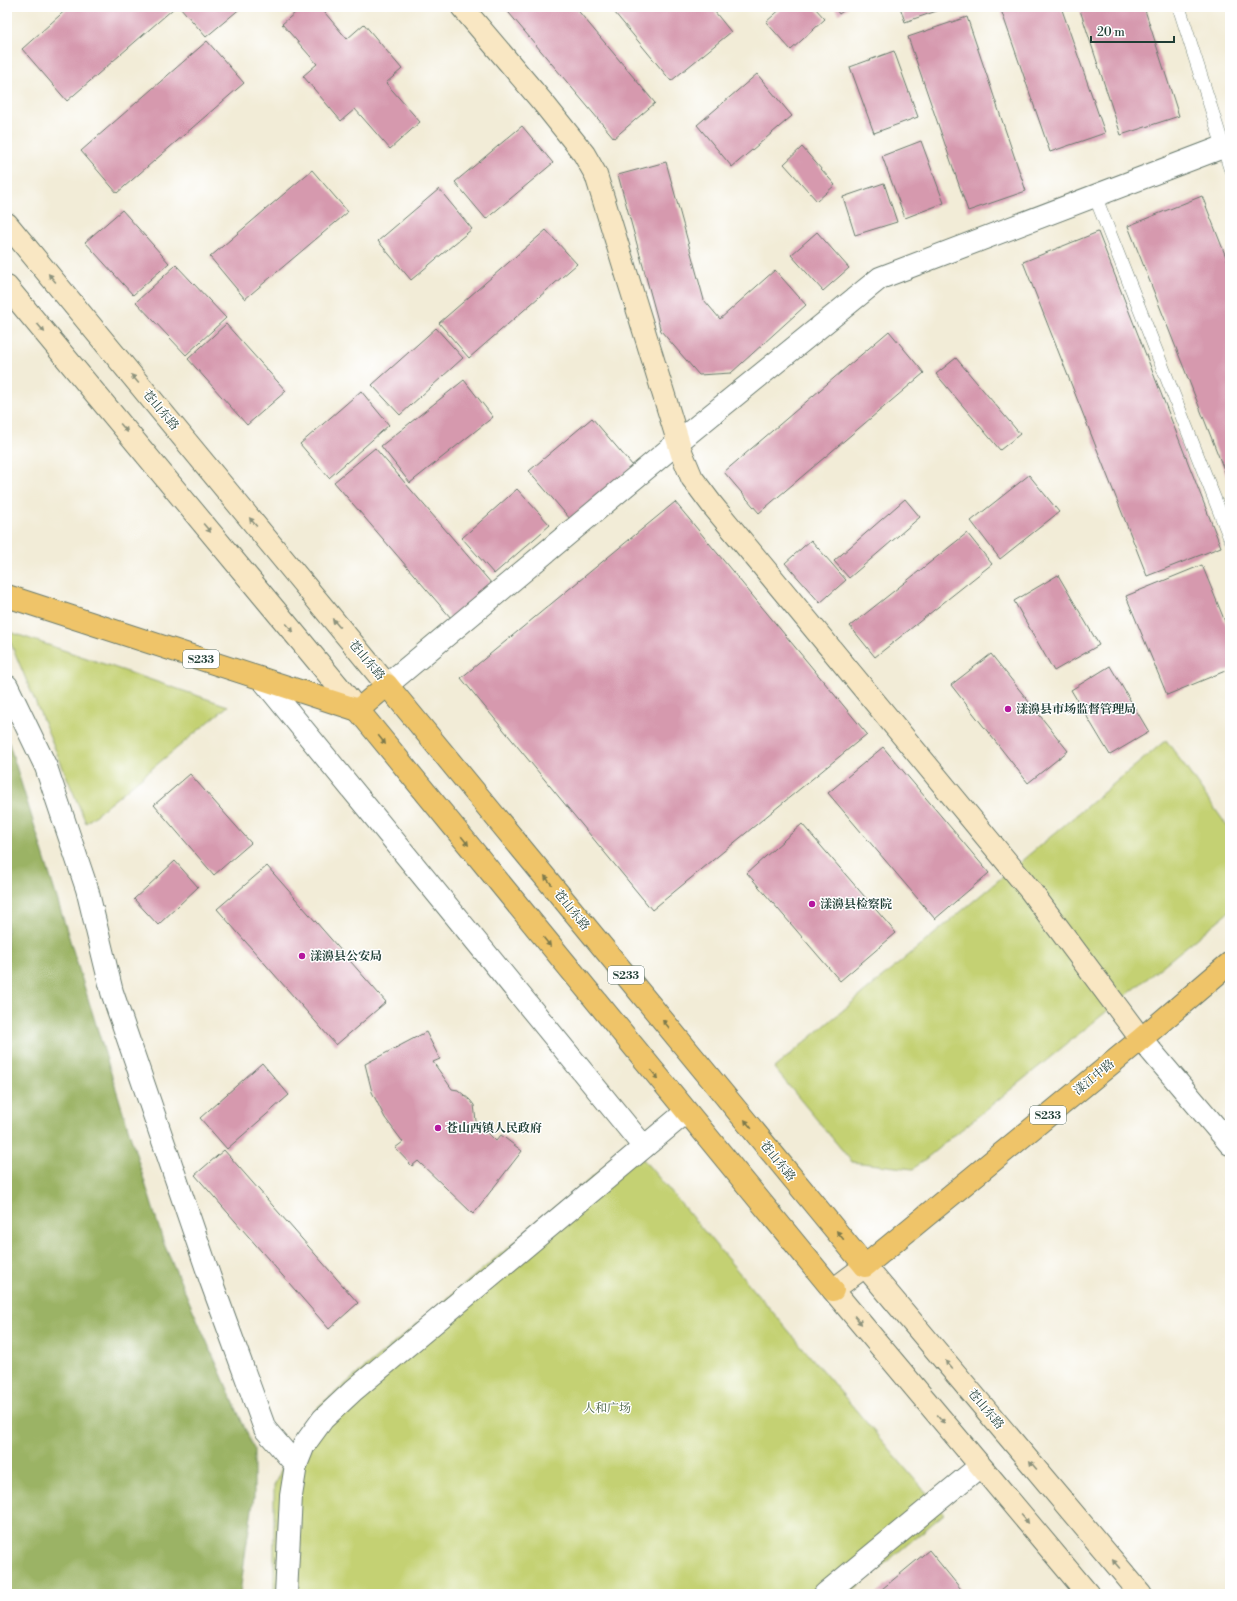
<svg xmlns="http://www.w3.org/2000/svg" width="1237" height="1601" font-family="'Libre Bodoni','Noto Serif SC',serif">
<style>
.green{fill:#c4d173;stroke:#728754}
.forest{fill:#9bb365;stroke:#5d784c}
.building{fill:#d699ae}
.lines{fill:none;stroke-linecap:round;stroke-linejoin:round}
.lane-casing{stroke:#697a6d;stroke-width:14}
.street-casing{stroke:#697a6d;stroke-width:24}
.secondary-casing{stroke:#697a6d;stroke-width:24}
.primary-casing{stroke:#697a6d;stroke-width:24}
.lane{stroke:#fff;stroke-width:13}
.street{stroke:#fff;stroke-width:22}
.secondary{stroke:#f9e7c3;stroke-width:22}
.primary{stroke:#efc469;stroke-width:22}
.oneway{fill:#8c927c}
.oneway2{fill:#7d7a4c}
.poi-dot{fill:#b5179e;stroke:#fff;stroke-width:1.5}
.labels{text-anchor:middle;stroke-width:3;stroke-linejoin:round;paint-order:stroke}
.shield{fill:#fff;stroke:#627771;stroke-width:1}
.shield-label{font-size:11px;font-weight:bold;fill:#1f3d34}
.street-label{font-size:12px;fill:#1f3d34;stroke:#fff}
.poi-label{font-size:12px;font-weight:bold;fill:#1f3d34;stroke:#fff;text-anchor:start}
.park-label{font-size:12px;fill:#486244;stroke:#fff}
</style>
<rect width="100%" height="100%" fill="#fff"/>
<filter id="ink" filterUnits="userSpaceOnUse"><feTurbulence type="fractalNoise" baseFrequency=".025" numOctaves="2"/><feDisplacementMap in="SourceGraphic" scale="8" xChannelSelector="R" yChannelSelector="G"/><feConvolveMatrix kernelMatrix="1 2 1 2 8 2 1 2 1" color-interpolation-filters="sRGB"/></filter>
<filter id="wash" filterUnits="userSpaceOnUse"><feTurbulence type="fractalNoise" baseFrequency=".012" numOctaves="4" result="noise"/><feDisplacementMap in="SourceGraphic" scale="16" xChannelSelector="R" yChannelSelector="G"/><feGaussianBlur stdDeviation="0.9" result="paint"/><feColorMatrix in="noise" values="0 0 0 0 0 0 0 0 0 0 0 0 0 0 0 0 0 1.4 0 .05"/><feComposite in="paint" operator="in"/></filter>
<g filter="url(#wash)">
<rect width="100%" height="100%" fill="#f2ecd7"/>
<g class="green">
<path d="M7,631L228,706L86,823L7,634Z"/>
<path d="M1166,740L1230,830V911L913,1169L852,1162L774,1068Z"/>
<path d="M631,1145L944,1514L848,1594H274V1486L298,1431L319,1406Z"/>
</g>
<path class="forest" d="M7,737L164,1244L254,1449V1497L246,1548L240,1594H7Z"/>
<g id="blocks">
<g class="building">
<path d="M69,7H172L173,9L67,101L22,49Z"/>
<path d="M180,7H242L206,37Z"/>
<path d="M302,7H320L347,39L364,24L402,69L386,83L420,122L390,149L355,109L341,121L303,76L317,64L282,24Z"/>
<path d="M504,7H575L655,103L614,138Z"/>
<path d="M610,7H721L715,12L731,32L671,81Z"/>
<path d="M783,7H814L825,19L791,50L766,22Z"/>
<path d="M834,7H849L839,14Z"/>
<path d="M900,7H948L905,22Z"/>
<path d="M1000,7H1061L1105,133L1050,152Z"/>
<path d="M1079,7H1144L1179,116L1121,135Z"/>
<path d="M967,17L1026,191L968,211L908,37Z"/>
<path d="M207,41L244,83L117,193L81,151Z"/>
<path d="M894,51L918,117L874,133L850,67Z"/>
<path d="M757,74L792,116L732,167L697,125Z"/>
<path d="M522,126L553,163L486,219L455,182Z"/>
<path d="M921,141L944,203L905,218L882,156Z"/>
<path d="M802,147L835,185L817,201L784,164Z"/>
<path d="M666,162L704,300L720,319L775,270L806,305L731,373L699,375L661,331L660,328L618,175Z"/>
<path d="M312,170L348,212L245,299L210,257Z"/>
<path d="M884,183L897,222L855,235L843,197Z"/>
<path d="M439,189L472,229L411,280L378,241Z"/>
<path d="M1202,196L1230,267V485L1128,226Z"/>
<path d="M122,210L169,263L133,295L85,242Z"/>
<path d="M546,230L577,264L469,358L439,323Z"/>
<path d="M817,232L849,268L823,291L791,255Z"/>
<path d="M1098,232L1221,547L1147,576L1023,262Z"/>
<path d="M176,265L226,318L186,355L136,302Z"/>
<path d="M226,324L286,391L247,425L188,359Z"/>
<path d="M436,328L463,358L400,415L372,385Z"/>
<path d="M889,331L924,373L759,513L724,472Z"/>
<path d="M956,358L1020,434L1000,450L936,374Z"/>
<path d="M464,380L493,417L410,483L381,446Z"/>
<path d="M361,391L389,425L329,478L300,444Z"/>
<path d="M592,418L633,466L571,520L529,471Z"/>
<path d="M375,448L492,584L451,618L334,482Z"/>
<path d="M1029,475L1059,512L1000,559L971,521Z"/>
<path d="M517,489L550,525L494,574L462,538Z"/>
<path d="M905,499L920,517L849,578L834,561Z"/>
<path d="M675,502L867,734L652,910L461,678Z"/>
<path d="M967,533L992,564L875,657L850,626Z"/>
<path d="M811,540L846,580L820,603L785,563Z"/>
<path d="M1202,565L1230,634V669L1167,695L1126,596Z"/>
<path d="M1058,575L1099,645L1054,671L1014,601Z"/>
<path d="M991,654L1068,751L1028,783L951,685Z"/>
<path d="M1110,666L1149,732L1110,755L1071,690Z"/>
<path d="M883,747L989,873L935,919L828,793Z"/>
<path d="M190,774L251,843L214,875L154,805Z"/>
<path d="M802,824L896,933L840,981L747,873Z"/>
<path d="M175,861L198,887L158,925L134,899Z"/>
<path d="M267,866L386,1002L336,1045L217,909Z"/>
<path d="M426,1032L440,1059L433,1062L452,1089L458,1090L470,1100L474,1105L476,1121L496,1141L501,1135L522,1151L473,1214L418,1161L412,1166L395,1148L403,1142L385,1118L372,1092L365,1064Z"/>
<path d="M262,1063L289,1095L227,1149L200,1118Z"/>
<path d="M224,1150L358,1303L329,1329L195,1175Z"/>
<path d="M929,1550L965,1594H876Z"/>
</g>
</g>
</g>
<g filter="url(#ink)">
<use href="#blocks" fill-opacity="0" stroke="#697a6d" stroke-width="1"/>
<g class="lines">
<g class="lane-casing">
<g id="lane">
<path d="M1179,7L1230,168"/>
<path d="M1095,196L1230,538"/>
</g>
</g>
<g class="street-casing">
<g id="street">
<path d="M262,679L644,1147"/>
<path d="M387,685L678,442L880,278L1223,147"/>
<path d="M7,686L46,767L87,889L112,992L211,1281L265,1429L296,1465"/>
<path d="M1141,1039L1230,1144"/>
<path d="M286,1594L291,1496L296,1465L304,1445L323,1419L354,1390L686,1112"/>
<path d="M825,1594L980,1466"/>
</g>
</g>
<g class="secondary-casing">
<g id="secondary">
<path d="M462,7L545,105L584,154L596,175L682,454L692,478L713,506L1030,890L1141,1039"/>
<path d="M7,224L387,685"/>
<path d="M7,287L358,710"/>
<path d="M1088,1594L833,1290L865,1266L1141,1594"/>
</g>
</g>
<g class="primary-casing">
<g id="primary">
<path d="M7,596L358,710L387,685L865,1266L1141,1039L1230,963"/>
<path d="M358,710L833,1290"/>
</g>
</g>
<use href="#lane" class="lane"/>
<use href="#street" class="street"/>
<use href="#secondary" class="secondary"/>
<use href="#primary" class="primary"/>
</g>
<defs><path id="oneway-solid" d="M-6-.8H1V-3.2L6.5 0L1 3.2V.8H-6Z"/></defs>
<g class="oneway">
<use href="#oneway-solid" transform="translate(52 278) rotate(-130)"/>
<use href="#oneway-solid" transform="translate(41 328) rotate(50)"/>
<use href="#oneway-solid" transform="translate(135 379) rotate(-130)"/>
<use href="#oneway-solid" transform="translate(124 428) rotate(50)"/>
<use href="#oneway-solid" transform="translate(253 522) rotate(-130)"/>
<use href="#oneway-solid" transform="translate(207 528) rotate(50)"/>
<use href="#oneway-solid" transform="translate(336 623) rotate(-130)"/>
<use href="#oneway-solid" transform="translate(290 628) rotate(50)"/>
<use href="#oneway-solid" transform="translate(858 1320) rotate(50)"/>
<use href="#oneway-solid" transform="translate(949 1365) rotate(-130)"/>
<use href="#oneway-solid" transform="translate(941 1419) rotate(50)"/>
<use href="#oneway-solid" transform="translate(1033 1465) rotate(-130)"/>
<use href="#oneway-solid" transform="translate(1025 1519) rotate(50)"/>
<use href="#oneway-solid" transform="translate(1116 1564) rotate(-130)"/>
</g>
<g class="oneway2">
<use href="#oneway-solid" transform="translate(382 740) rotate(51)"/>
<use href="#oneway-solid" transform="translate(465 841) rotate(51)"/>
<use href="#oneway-solid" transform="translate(548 880) rotate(-129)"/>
<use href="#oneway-solid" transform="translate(547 942) rotate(51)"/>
<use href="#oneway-solid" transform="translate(666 1024) rotate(-129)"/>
<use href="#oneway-solid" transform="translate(655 1075) rotate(51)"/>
<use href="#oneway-solid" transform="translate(748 1124) rotate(-129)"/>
<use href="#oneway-solid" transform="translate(840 1235) rotate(-129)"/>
</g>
</g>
<g class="poi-dot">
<circle cx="1008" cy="709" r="4"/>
<circle cx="812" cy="904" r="4"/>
<circle cx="302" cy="956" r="4"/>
<circle cx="438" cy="1128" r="4"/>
</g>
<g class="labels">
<g class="shield">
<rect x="183" y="650" width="36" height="18" rx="3"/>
<rect x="608" y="966" width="36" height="18" rx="3"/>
<rect x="1030" y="1106" width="36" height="18" rx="3"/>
</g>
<g class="shield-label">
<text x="201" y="663">S233</text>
<text x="626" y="979">S233</text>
<text x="1048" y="1119">S233</text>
</g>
<g class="street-label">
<text transform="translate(161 410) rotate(50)" y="4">苍山东路</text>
<text transform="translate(367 660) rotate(50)" y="4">苍山东路</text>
<text transform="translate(572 910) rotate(51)" y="4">苍山东路</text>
<text transform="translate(1094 1077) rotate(-39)" y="4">漾江中路</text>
<text transform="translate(778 1161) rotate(51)" y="4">苍山东路</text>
<text transform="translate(986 1409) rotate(50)" y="4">苍山东路</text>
</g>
<g class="poi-label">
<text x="1016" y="713">漾濞县市场监督管理局</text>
<text x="820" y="908">漾濞县检察院</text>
<text x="310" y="960">漾濞县公安局</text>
<text x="446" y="1132">苍山西镇人民政府</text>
</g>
<g class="park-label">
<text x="607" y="1412">人和广场</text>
</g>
</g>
<rect width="1237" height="1601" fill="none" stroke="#fff" stroke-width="24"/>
<path d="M1091 36v6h83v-6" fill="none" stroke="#1f3d34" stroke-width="2"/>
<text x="1097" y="36" font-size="12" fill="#1f3d34" stroke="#ffffff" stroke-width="3" paint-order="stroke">20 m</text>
</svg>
